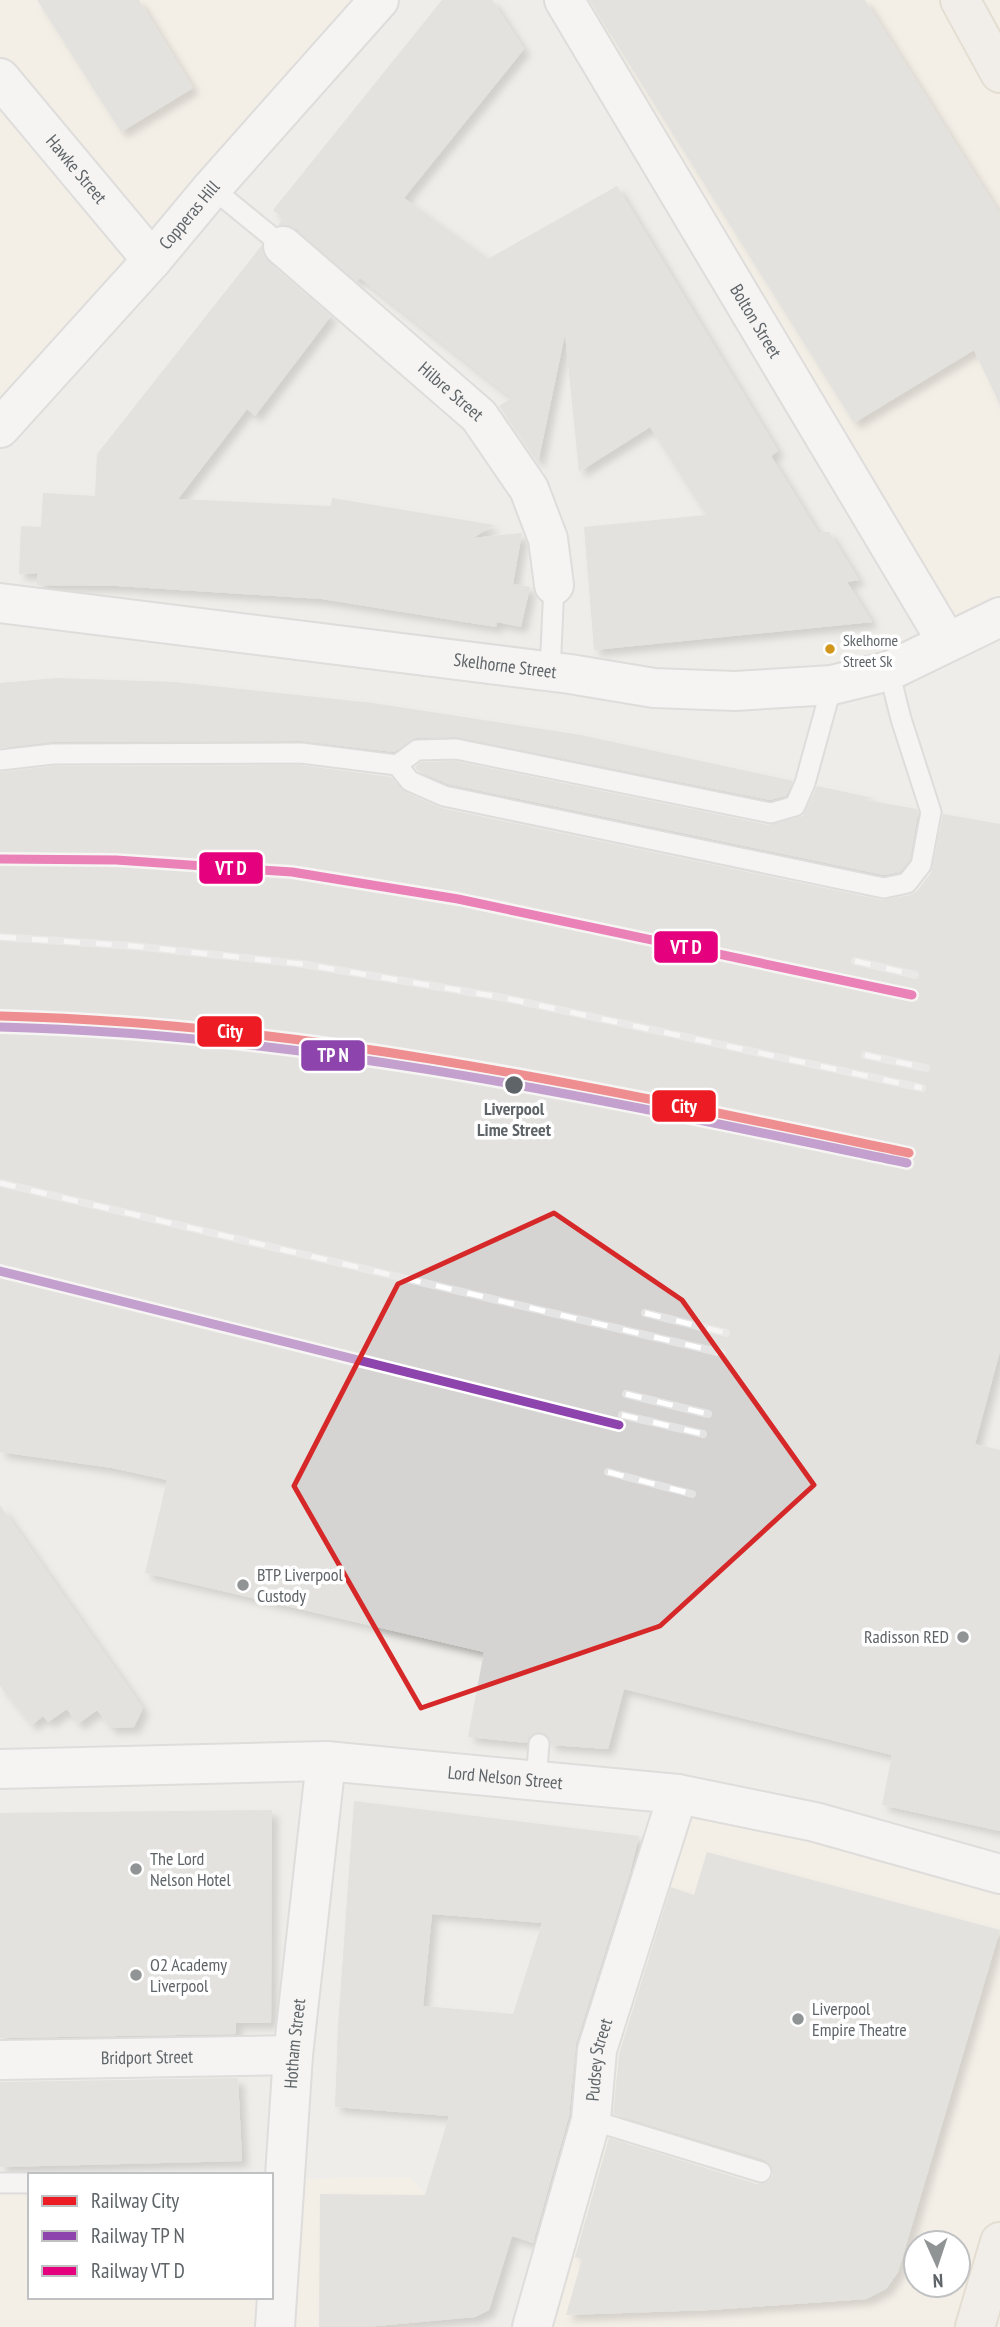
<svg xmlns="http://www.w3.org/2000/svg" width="1000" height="2327" font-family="'PT Sans Narrow',sans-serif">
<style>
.commercial{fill:#f8f1e3;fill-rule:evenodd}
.building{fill:#d6d4d2;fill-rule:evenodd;filter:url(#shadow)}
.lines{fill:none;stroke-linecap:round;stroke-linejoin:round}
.lane-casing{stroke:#cacaca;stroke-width:23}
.street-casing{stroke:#cacaca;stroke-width:42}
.secondary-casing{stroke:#cacaca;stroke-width:42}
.primary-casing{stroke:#d8cbb6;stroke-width:42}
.lane{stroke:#fdfcfc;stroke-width:19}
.street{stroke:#fdfcfc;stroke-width:38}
.secondary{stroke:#fdfcfc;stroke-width:38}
.primary{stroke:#f4f0e9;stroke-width:38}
.rail-casing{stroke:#e4e4e4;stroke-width:8}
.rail{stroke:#fff;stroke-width:5;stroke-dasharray:16;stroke-linecap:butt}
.rail-1-casing{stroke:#fff;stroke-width:14}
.rail-2-casing{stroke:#fff;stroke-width:14}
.rail-3-casing{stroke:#fff;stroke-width:14}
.rail-1{stroke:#ed1c24;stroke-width:9}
.rail-2{stroke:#8e44ad;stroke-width:9}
.rail-3{stroke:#e5007d;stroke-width:9}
.marked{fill:none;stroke:#d62828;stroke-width:5;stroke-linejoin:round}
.bus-dot{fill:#d1961a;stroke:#fff;stroke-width:2.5}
.stop-dot{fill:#5e6468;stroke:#fff;stroke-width:2.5}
.poi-dot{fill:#919495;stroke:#fff;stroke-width:2.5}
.labels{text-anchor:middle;stroke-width:7;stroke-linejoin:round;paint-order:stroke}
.bus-label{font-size:16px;fill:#5e6468;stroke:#fff;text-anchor:start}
.street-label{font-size:18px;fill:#5e6468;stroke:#fff}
.stop-label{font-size:18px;font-weight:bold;fill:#5e6468;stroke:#fff}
.poi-label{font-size:18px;fill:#5e6468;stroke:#fff;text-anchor:start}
.line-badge{stroke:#fff;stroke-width:2.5}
.badge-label{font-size:19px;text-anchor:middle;font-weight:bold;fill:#fff}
</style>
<defs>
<filter id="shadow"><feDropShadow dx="6" dy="6" stdDeviation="3.5" flood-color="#0004"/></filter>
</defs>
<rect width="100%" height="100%" fill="#efede9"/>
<g class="commercial">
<path d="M0,0H379L0,428Z"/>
<path d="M564,0H1000V620L947,642Z"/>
<path d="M678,1794L1000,1876V2327H532ZM916,2243H958V2285H916Z"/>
<path d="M411,2178L425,2195L415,2281V2327H0V2182H30V2297H271V2179Z"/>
</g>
<g class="building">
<path d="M37,0H139L193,88L121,132Z"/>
<path d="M442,0H492L524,49L404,198L488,259L617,186L778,451L771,456L818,532H829L859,580L847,582L872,622L594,650L584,527L706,515L650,427L579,472L565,334L538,463L499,406L512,398L360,278L357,281L297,229L288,225H278L283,218L273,210Z"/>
<path d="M589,0H865L1000,214V405L974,350L854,423Z"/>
<path d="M262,245L263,254L269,263L331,316L255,416L247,409L178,499L331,506L332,498L494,525L473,538L522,533L513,584L530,587L521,627L497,622L496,627L322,599L118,586L37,585V573L19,574L21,526L41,527L43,493L95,496L97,454Z"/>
<path d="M57,678L175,682L373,703L581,735L793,781L786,796L770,800L456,737L416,738L394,752L301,741L53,742L0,748V683Z"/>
<path d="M455,761L769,825L803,816L817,786L873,798L865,800L917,809L918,813L910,860L900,872L884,875L448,784L418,771L415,767L421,762Z"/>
<path d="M300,765L391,777L405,792L441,808L882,900L910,895L917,891L931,873L943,814L1000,824V1351L975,1444L1000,1450V1831L882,1805L892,1755L624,1689L608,1749L551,1745L546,1734L539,1732L529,1737L527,1743L468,1737L484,1652L145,1573L167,1480L112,1468L0,1452V772L54,766Z"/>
<path d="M0,1505L143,1708L134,1727L111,1728L97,1710L78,1724L67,1709L48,1722L43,1716L32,1725L0,1686Z"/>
<path d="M354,1801L639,1836L630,1873L576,2044L569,2116L533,2243L512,2236L489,2310L475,2317L365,2327H319L320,2194L425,2195L449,2116L335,2107L338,2026ZM432,1914L542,1923L513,2014L423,2006Z"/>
<path d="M272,1810L271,2023H236V2034L0,2038V1813Z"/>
<path d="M707,1852L1000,1930L898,2272L886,2289L866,2299L709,2310L566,2315L582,2259L575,2257L609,2138L757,2184L769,2181L773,2175L770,2164L765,2160L613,2114L619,2054L671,1887L694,1895Z"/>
<path d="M238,2078L242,2161L0,2167V2082Z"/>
</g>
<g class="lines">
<g class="lane-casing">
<g id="lane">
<path d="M212,188L283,246"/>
<path d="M550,672L554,585"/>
<path d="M0,760L53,754L301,753L397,765L410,781L444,796L884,888L907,883L921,865L931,812L901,719L889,671"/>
<path d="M397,765L417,750L456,749L771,813L795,806L805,783L832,685"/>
<path d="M536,1781L539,1744"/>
<path d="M591,2120L761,2172"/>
<path d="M0,2183H30"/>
</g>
</g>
<g class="street-casing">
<g id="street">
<path id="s1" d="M564,0L947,642"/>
<path id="s2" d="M0,78L152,260"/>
<path id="s3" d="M283,246L479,416L529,489L548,539L554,585"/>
<path id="s4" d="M0,1769L326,1761L678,1794L815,1822L1000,1874"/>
<path id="s5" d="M0,2060L293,2055"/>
<path id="s6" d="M275,2327L293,2055L326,1761"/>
<path id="s7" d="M532,2327L591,2120L597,2050L678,1794"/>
</g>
</g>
<g class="secondary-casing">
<g id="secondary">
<path id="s8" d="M0,428L152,260L212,188L379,0"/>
<path id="s9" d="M0,603L570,674L654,688L735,691L832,685L889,671L1000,617"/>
</g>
</g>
<g class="primary-casing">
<g id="primary">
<path d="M960,0L1000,73"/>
<path d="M975,2327L1000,2242"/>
</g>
</g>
<use href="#lane" class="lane"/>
<use href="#street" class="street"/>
<use href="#secondary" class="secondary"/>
<use href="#primary" class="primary"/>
<g class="rail-casing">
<g id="rail">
<path d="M0,937L133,946L302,964L505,998L922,1088"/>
<path d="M855,961L915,975"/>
<path d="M865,1055L926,1068"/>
<path d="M0,1183L722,1353"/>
<path d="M645,1313L726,1333"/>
<path d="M626,1394L708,1414"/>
<path d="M622,1415L703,1434"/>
<path d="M608,1472L692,1494"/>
</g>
</g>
<use href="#rail" class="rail"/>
<g class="rail-1-casing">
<path id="rail-1" d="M0,1016C307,1023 609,1090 909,1153"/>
</g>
<g class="rail-2-casing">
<g id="rail-2">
<path d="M0,1027C307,1034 608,1101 907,1163"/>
<path d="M0,1271L619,1425"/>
</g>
</g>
<g class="rail-3-casing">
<path id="rail-3" d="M0,859L116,860L292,872L458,899L912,995"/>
</g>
<use href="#rail-1" class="rail-1"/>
<use href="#rail-2" class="rail-2"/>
<use href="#rail-3" class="rail-3"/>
</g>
<path d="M0 0H1000V2327H0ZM554,1213L682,1300L814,1485L660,1626L421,1708L294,1486L398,1284Z" fill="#efede9" fill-opacity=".55" fill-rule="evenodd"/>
<path class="marked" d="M554,1213L682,1300L814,1485L660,1626L421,1708L294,1486L398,1284Z"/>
<circle class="bus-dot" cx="830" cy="649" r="6"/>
<circle class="stop-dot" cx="514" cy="1085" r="10"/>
<g class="poi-dot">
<circle cx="243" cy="1585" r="7"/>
<circle cx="963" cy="1637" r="7"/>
<circle cx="136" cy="1869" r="7"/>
<circle cx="136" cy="1975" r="7"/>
<circle cx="798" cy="2019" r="7"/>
</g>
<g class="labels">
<g class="bus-label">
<text x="843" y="646">Skelhorne<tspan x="843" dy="21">Street Sk</tspan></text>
</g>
<g class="street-label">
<text dy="6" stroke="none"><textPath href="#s2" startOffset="119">Hawke Street</textPath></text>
<text dy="6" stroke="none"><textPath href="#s8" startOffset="285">Copperas Hill</textPath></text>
<text dy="6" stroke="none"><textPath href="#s1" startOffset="374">Bolton Street</textPath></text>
<text dy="6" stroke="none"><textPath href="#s3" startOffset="222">Hilbre Street</textPath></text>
<text dy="6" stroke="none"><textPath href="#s9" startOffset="509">Skelhorne Street</textPath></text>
<text dy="6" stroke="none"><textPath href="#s4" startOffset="506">Lord Nelson Street</textPath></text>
<text dy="6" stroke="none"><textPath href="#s6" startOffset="284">Hotham Street</textPath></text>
<text dy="6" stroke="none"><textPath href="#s5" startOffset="147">Bridport Street</textPath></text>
<text dy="6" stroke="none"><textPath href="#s7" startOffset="276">Pudsey Street</textPath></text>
</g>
<g class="stop-label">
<text x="514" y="1115">Liverpool<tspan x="514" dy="21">Lime Street</tspan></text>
</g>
<g class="poi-label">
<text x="257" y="1581">BTP Liverpool<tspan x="257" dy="21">Custody</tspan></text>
<text x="949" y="1643" text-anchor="end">Radisson RED</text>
<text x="150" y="1865">The Lord<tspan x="150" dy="21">Nelson Hotel</tspan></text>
<text x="150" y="1971">O2 Academy<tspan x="150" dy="21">Liverpool</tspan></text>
<text x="812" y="2015">Liverpool<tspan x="812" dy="21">Empire Theatre</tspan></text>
</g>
</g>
<g class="line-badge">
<rect x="198" y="851" width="66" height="34" rx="7" fill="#e5007d"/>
<rect x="653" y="930" width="66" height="34" rx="7" fill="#e5007d"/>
<rect x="196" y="1015" width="67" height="33" rx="7" fill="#ed1c24"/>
<rect x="300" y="1039" width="66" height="33" rx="7" fill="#8e44ad"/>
<rect x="651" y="1089" width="66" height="34" rx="7" fill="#ed1c24"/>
</g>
<g class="badge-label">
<text x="231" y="875">VT D</text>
<text x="686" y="954">VT D</text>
<text x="230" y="1038">City</text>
<text x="333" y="1062">TP N</text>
<text x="684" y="1113">City</text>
</g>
<rect x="28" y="2173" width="245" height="126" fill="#ffffff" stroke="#bfc1c3" stroke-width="2"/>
<rect x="42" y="2196" width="35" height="10" fill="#ed1c24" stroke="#bfc1c3" stroke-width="2"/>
<text x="91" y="2208" font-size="21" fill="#5e6468">Railway City</text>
<rect x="42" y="2231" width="35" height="10" fill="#8e44ad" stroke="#bfc1c3" stroke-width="2"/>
<text x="91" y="2243" font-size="21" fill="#5e6468">Railway TP N</text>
<rect x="42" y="2266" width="35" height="10" fill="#e5007d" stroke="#bfc1c3" stroke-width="2"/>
<text x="91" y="2278" font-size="21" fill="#5e6468">Railway VT D</text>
<g transform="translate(937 2264) rotate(177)"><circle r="33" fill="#ffffff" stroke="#bfc1c3" stroke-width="2"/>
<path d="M0-5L12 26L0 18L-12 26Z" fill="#919495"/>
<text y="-10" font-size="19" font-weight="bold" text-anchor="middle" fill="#5e6468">N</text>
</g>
</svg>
